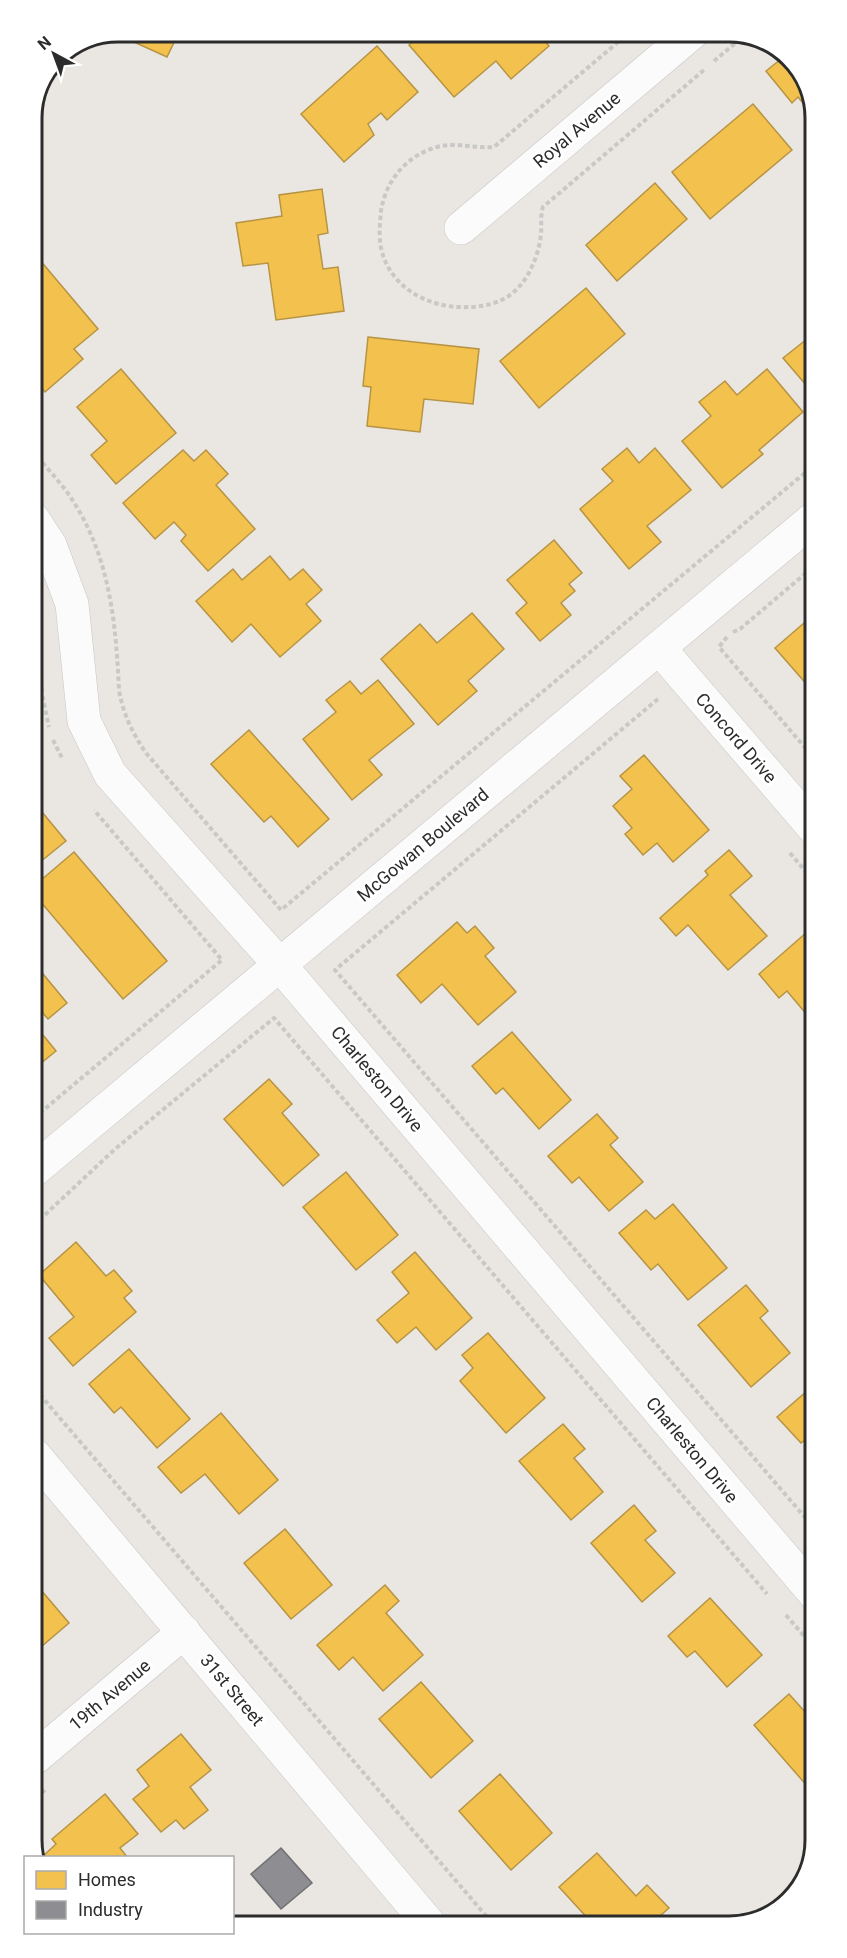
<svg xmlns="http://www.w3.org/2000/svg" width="847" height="1958" font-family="Roboto,sans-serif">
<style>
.homes{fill:#f2c14e;stroke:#b79444;stroke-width:1.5}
.industry{fill:#8d8d92;stroke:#707073;stroke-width:1.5}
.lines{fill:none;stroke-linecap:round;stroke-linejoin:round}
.minor-casing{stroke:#c7c6c7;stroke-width:34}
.path{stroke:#c8c8c7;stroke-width:4;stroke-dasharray:4.5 3;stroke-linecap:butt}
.minor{stroke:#fcfbfb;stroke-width:33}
.labels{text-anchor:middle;stroke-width:6;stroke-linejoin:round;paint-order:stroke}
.street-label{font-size:18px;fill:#2c2c2c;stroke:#fff}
.rim{fill:none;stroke:#2c2c2c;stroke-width:3}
</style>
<rect width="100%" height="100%" fill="#eae7e2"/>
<g class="homes">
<path d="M118,32H179L167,57L114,33Z"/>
<path d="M424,32H537L549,46L511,79L496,61L454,97L409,45Z"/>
<path d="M377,46L418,92L387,120L381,113L368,124L374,135L344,162L301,114Z"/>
<path d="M786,55L811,91V113L798,97L792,103L766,71Z"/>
<path d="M753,104L792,150L710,219L672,172Z"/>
<path d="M655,183L687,219L617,281L586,245Z"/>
<path d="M322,189L328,233L318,235L323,269L338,267L344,311L276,320L268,263L243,266L236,223L282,216L279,195Z"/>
<path d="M39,259L98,329L74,349L83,359L45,392L32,377V265Z"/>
<path d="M586,288L625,334L539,408L500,361Z"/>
<path d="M812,335V392L783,358Z"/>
<path d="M368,337L479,349L473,404L424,399L420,432L367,426L371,387L363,386Z"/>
<path d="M121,369L176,433L116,484L91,455L107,441L77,407Z"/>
<path d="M767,369L803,412L759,450L763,454L722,488L682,441L711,416L699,402L725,381L737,395Z"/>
<path d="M627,448L639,463L655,448L691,490L647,526L661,542L629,569L580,509L613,481L602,469Z"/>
<path d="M183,450L194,461L206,450L228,474L216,485L255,529L208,571L181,541L186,535L174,522L155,539L123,503Z"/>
<path d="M554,540L582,573L569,584L575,591L561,603L571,615L540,641L516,613L527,603L507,580Z"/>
<path d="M270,556L290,580L303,569L322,590L306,604L321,621L280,657L251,624L232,642L196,601L233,569L242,580Z"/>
<path d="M472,613L504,649L468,681L477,691L438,725L381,659L420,624L437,643Z"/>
<path d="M804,623L812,633L813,684L809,687L775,648Z"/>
<path d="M378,680L414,724L369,760L382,775L352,800L303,739L336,712L326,700L350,681L361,694Z"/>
<path d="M249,730L329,819L298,847L271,816L264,822L211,764Z"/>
<path d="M644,755L709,830L673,862L657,843L643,855L625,834L632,828L613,806L632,789L620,776Z"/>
<path d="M37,806L66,841L34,867L33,810Z"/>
<path d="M729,850L752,876L730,895L767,936L728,970L688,925L676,936L660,918L708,875L705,871Z"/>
<path d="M74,852L167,961L123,999L34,894V886Z"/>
<path d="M457,922L467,933L475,926L494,948L485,956L516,992L478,1025L442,984L421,1003L397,975Z"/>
<path d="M807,932L813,939V1022L787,991L779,998L759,974Z"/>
<path d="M34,963L67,1003L48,1019L42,1012L34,1019Z"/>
<path d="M34,1024L56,1051L34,1069Z"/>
<path d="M512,1032L571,1100L539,1129L503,1088L496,1094L472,1066Z"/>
<path d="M269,1079L292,1104L282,1113L319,1155L283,1186L224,1119Z"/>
<path d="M597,1114L618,1138L610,1145L643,1182L609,1211L579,1177L572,1183L548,1156Z"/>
<path d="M346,1172L398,1235L356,1270L303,1207Z"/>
<path d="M673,1204L727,1268L688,1300L658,1264L651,1270L619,1233L646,1210L655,1219Z"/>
<path d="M76,1242L106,1276L114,1270L132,1291L124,1298L136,1312L73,1366L49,1338L74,1317L39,1275Z"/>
<path d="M415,1252L472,1318L436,1350L416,1327L397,1343L377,1320L409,1293L392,1272Z"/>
<path d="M746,1285L768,1311L760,1318L790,1353L751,1387L698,1325Z"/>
<path d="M488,1333L545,1398L506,1433L460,1381L473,1368L462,1355Z"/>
<path d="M129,1349L190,1419L157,1448L121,1407L114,1413L89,1384Z"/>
<path d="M814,1385V1445L808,1438L801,1443L777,1417Z"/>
<path d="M221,1413L278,1480L239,1514L205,1474L181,1493L158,1467Z"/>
<path d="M563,1424L585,1449L574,1458L603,1492L571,1520L519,1461Z"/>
<path d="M634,1505L656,1531L645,1540L675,1573L642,1602L591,1543Z"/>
<path d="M285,1529L332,1585L291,1619L244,1563Z"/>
<path d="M385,1585L399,1601L386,1613L423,1655L383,1691L353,1657L339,1670L317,1645Z"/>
<path d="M41,1590L69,1623L35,1652V1594Z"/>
<path d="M710,1598L762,1655L727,1687L695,1651L687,1657L668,1636Z"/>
<path d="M421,1682L473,1741L431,1778L379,1719Z"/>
<path d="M789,1694L815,1723V1795L754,1725Z"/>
<path d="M181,1734L211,1770L190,1787L208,1810L184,1829L176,1820L161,1832L133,1799L149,1786L137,1770Z"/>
<path d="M500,1774L552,1833L511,1870L459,1811Z"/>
<path d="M105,1794L138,1834L120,1848L128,1858H41L56,1844L52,1839Z"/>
<path d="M597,1853L636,1896L647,1885L669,1908L652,1923H592L559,1887Z"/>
</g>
<path class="industry" d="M281,1848L312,1883L281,1909L251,1874Z"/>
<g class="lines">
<g class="minor-casing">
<g id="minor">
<path d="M461,228L693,32"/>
<path d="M33,519L50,545L72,604L84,721L110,774L279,964L815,1594"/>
<path d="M659,648L813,827"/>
<path d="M34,1170L812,520"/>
<path d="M35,1456L429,1924"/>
<path d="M36,1757L184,1632"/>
</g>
</g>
<g class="path">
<path d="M630,32L494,147C469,149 452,139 426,151C401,162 385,185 381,211C380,224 378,238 382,252C392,289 431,309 468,307C486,307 505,302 518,288C531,274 539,253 541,234C542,225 540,216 543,207L704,70"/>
<path d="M714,61L745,35"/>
<path d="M33,451C46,468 62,483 73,501C110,558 116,624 119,690C123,714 133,734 146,753L281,910L812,467"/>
<path d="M733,632L740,629L812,568"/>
<path d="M39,636L42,694L49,727"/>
<path d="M727,637L719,647L813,757"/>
<path d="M658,699L335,970L815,1529"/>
<path d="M53,740L63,760"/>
<path d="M790,853L813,880"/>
<path d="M34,1118L222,960L94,810"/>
<path d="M34,1225L114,1150L274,1018L767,1594"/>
<path d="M35,1389L493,1924"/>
<path d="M786,1615L815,1649"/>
<path d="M36,1798L45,1790"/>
</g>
<use href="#minor" class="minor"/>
</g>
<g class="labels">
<g class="street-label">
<text transform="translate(577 130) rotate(-40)" y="6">Royal Avenue</text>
<text transform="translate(736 738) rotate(49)" y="6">Concord Drive</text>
<text transform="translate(423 845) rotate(-40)" y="6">McGowan Boulevard</text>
<text transform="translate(377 1079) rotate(50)" y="6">Charleston Drive</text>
<text transform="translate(692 1450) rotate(50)" y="6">Charleston Drive</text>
<text transform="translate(232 1690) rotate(50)" y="6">31st Street</text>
<text transform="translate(110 1695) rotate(-40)" y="6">19th Avenue</text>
</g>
</g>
<path d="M0 0H847V1958H0ZM118 42H729A76 76 0 0 1 805 118V1840A76 76 0 0 1 729 1916H118A76 76 0 0 1 42 1840V118A76 76 0 0 1 118 42Z" fill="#fff" fill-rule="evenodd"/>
<path class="rim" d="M118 42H729A76 76 0 0 1 805 118V1840A76 76 0 0 1 729 1916H118A76 76 0 0 1 42 1840V118A76 76 0 0 1 118 42Z"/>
<rect x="24" y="1856" width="210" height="78" fill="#ffffff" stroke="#ababab" stroke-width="1.5"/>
<rect x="36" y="1871" width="30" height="18" fill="#f2c14e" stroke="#ababab" stroke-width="1.5"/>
<text x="78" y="1886" font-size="18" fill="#2c2c2c">Homes</text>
<rect x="36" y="1901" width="30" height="18" fill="#8d8d92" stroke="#ababab" stroke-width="1.5"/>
<text x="78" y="1916" font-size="18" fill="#2c2c2c">Industry</text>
<g transform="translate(54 54) rotate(319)" stroke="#ffffff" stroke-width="4.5" paint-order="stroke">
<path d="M0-4.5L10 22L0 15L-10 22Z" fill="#2c2c2c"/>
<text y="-9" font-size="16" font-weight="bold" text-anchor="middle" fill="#2c2c2c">N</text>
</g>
</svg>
